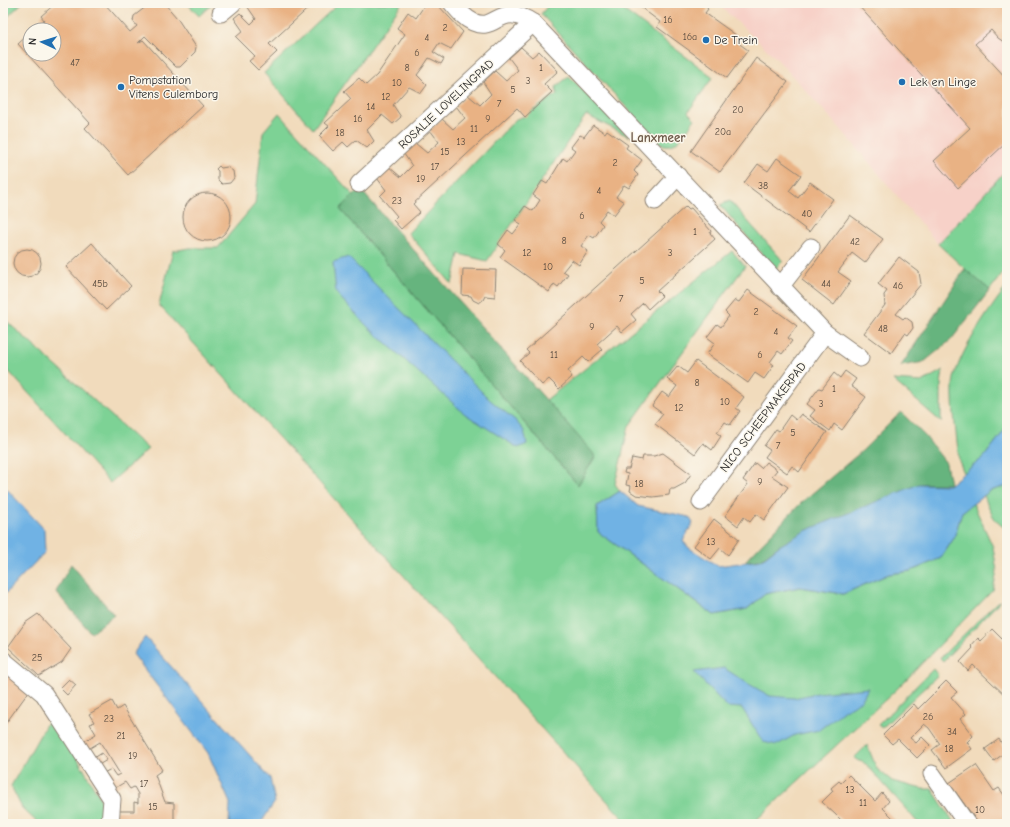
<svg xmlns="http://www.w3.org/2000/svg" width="1010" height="827" font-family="'Comic Neue',sans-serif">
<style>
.built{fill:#f7d1c8}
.green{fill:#7dd295;stroke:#547e60}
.forest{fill:#66b47e;stroke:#487054}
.water{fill:#6fb2e4;stroke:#4d6e88}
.building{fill:#e9b284}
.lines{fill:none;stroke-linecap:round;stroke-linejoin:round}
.street-casing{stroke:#8e8374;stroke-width:19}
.street{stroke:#fff;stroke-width:17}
.poi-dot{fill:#1f6fb2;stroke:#fbf7ec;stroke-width:1.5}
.labels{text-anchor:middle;stroke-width:3;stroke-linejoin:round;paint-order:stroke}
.number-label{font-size:10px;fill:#5a4d41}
.poi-label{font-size:12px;fill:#2b2b2b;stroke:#fbf7ec;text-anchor:start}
.street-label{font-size:12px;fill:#2b2b2b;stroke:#fbf7ec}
.neighbourhood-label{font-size:13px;font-weight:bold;fill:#6e5a4a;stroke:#fbf7ec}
</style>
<rect width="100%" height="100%" fill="#fbf7ec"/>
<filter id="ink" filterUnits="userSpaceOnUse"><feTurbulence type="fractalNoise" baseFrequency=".025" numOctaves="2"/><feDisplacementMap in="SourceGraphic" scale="8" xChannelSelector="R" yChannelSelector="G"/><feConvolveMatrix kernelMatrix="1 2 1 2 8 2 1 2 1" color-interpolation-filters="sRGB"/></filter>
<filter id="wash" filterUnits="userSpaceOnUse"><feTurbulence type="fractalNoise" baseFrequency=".012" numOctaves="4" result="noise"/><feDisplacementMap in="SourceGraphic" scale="16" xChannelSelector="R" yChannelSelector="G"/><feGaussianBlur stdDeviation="0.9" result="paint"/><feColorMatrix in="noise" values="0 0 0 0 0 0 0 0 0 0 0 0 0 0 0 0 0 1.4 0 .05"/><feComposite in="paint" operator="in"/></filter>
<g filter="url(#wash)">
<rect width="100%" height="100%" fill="#f1dbbc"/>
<path class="built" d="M717,3H1007V169L938,244L839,127L775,57Z"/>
<g class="green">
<path d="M6,3H22L3,21V6Z"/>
<path d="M187,3H213L199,16Z"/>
<path d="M339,3H402L313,129L264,73Z"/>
<path d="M550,3H614L713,77L688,112L695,119C686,131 674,155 657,141L541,14Z"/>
<path d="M569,76L630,137L586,115L487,261L459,254L452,284L408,233L516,119L525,116L557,94L556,87Z"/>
<path d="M279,113L354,196L340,209L578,485L595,457L546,400L732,251L745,266L629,426L615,484L620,491L597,506L598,532L714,615L747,609L765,594L800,587L843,594L889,574L911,571L941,558L954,538L962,512L973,503L993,547L997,571L993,590L898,688L752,824H628L159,305L173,251L189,248H218L255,204L263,132Z"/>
<path d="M1007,169V267L989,291L938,244Z"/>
<path d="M730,201L783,261L775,269L720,205Z"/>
<path d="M1007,286V427L984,457L964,473L959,461C957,437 952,409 953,385C955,357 990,309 1007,286Z"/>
<path d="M3,318L148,449L110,483L3,365Z"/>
<path d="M943,370L941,384V422L893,380L922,382Z"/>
<path d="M1007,486V529C993,522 989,509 984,495L990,491Z"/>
<path d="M1000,601L943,661L940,658L997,602Z"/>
<path d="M933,669L938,675L882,728L878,725Z"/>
<path d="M52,714L103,803L101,824H39L22,808L11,786Z"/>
<path d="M867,745L877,769L892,781L922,789H932L955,824H919L866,764L854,758Z"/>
</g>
<g class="forest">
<path d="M360,189L593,453L595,457L578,485L340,209Z"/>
<path d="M965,269L990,290L951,340L924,362L901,366Z"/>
<path d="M901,412L925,436L946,463L950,484H921L779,546L760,560L745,561L802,502L862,451Z"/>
<path d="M71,564L114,615L91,633L56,592Z"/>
</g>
<g class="water">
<path d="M348,257L490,400L515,420L524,431L527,444L518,448L465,414L368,327L336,293L333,262Z"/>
<path d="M1007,427V486L990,491L962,512L954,538L941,558L911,571L889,574L843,594L800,587L765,594L747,609L714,615L598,532L597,506L620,491L638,506L689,517L693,523L683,541L689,548L718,566L761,560L779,546L805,531L919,484L949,485L984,457Z"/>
<path d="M3,485L44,529L45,552L3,596Z"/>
<path d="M145,637L270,778L275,802L260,824H229L230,803L208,753L133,654Z"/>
<path d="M724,668L747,683L770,696L794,698L818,693L868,688L862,700L845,710L819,730L795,735L777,745L763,742L742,708L727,707L694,672Z"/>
</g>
<g id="blocks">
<g class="building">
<path d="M56,3H104L130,32L137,26L133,21L134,16L151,3H164L177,18L196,47L195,52L180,67H176L145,36L138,43L143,40L203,106L128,175L85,128L90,123L18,44L30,33V54H54V30H34L44,20L41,16Z"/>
<path d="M251,3H268L271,5L273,3H314L269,44L277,52L258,70L249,61L255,56L236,37L243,31L234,18L240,13L251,24L256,19L247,6Z"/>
<path d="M426,3H436L463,32L451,49L439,43L433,52L444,59L441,64L429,58L423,67L417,75L427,85L421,93L409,87L393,105L401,117L393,124L382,115L367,130L374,141L367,148L356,140L348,147L343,142L333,151L319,136L329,126L325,123L351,99L344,91L359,78L366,85L377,75L405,34L397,28L408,12L416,18Z"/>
<path d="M635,3H691L696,6L698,3H702L708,9L705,13L740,38L737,42L748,50L727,78L657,27L660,22Z"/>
<path d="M856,3H1007V44L998,38L991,30L975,44L1007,79V142L958,188L934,161L970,128Z"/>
<path d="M521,47L532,57L539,51L558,71L544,84L552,92L525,117L517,108L413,204L420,212L401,229L393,220L397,216L380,196L386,190L377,178L389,167L401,177L412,166L404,154L415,143L427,153L439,142L430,130L442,119L453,129L465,118L456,106L468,95L480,105L491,94L483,82L495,71L506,81L518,70L509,58Z"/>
<path d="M756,58L788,82L720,172L691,151Z"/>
<path d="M593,125L605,133L607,130L628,145L626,148L642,160L634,171L638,175L629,188L624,185L616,197L624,202L614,215L607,210L599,221L603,225L594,238L589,235L581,246L588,251L579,265L572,260L563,271L568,274L558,287L554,284L549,292L500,257L505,250L498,244L508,230L513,234L521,224L515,220L525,206L533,211L540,200L533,195L542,181L547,184L563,158L567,161L575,150L571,147L580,135L584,137Z"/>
<path d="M777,158L801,175L789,191L798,198L810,182L833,199L809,232L744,183L758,164L768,171Z"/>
<path d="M219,166L221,168L227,167L233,171L234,178L230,183L222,184L218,180V171L216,169Z"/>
<circle cx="207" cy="217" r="24"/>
<path d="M686,206L689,209L691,208L711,231L710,233L715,239L657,291L662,296L648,309L643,303L631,314L636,320L622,332L617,326L597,344L602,350L588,362L583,357L568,371L572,377L559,389L549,379L542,385L520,361L529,353L526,350Z"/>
<path d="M850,215L883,239L865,263L852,253L838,272L851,281L834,305L802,280Z"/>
<path d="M92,243L131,286L106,310L66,267Z"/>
<circle cx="27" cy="263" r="14"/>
<path d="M899,257L919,272L921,284L896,314L903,319L905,317L912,322L913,328L908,335L905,333L891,353L864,333L885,305L884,295L887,291L878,284Z"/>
<path d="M463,269L496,270L495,297L485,296L483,300L479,303L473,300L471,296L462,295Z"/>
<path d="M748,290L797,326L788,338L792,341L782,354L778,351L770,362L774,365L764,379L755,373L748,383L707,354L715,343L707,337L717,324L721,327L729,316L725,312L735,300L739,302Z"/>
<path d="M696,361L744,397L736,408L740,411L730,425L725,422L717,433L721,436L712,450L703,443L695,454L655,424L663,414L652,406L662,392L669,397L677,386L667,379L678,366L687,373Z"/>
<path d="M845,371L856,379L851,386L866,397L842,430L834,424L830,431L810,416L815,410L807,404L819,388L822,389L834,373L840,378Z"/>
<path d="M801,414L827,432L799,472L792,466L787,473L765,457L770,450L764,446L776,429L779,431L790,415L796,420Z"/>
<path d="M663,453L691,474L685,483L674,489H670L669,495L653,497L636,495L630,491L631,486L626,485L628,474L624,473L625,469H629L632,458L642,460L643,456H654Z"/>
<path d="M766,462L777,470L772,476L788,487L764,520L756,514L750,522L744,517L738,526L725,516L748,484L743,480L755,463L761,468Z"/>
<path d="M714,519L739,539L728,555L720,548L711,559L694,546Z"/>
<path d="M38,614L71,649L62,662L39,676L8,647L25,623Z"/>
<path d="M992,629L1007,644V697L973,665L968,671L960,662L973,648L971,646L978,638L981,641Z"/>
<path d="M3,671L30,690L3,727Z"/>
<path d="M69,679L76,685L67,695L60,688Z"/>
<path d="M946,681L957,692L951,697L966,714L960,719L973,736L967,742L972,749L946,768L932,750L940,744L929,728L924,724L910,738L916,743L922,737L930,745L917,758L898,739L892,744L883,735L914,704L918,709Z"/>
<path d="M112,701L117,710L123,706L162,770L155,775L165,802L174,803V824H133V821L128,820V824H115L116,811H134V802L138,803V794L134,787L130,789L125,782L110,791L100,775L111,769L116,776L120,774L100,742L85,751L81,743L96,734L90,724L94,722L89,714Z"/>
<path d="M999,739L1007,751L994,761L985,749Z"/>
<path d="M102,753L107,760L95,767L91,760Z"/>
<path d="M976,765L994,791L999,788L1007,799V824H979L949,783Z"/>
<path d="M849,775L875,801L882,793L889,801L883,808L899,824H845L836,815L822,802L833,791L831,788L839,781L841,783Z"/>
</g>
</g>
</g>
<g filter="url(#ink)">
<use href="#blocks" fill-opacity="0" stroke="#8e8374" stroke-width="1"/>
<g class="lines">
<g class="street-casing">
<g id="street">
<path d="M452,3C458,10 464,18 473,22C497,33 499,0 533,23L825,333L860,358"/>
<path d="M221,13L233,3"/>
<path d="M359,184L533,23"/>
<path d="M655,201L678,176"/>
<path d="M780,287L811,247"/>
<path d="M701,502L825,333"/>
<path d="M3,660L44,694L112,799L110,824"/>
<path d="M932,774L967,824"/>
</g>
</g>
<use href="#street" class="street"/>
</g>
</g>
<g class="poi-dot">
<circle cx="706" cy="40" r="4"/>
<circle cx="902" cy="82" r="4"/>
<circle cx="121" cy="87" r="4"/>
</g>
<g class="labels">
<g class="number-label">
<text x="668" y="23">16</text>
<text x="445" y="31">2</text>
<text x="690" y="40">16a</text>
<text x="427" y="41">4</text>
<text x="417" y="56">6</text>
<text x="75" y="66">47</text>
<text x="407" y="71">8</text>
<text x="541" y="71">1</text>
<text x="528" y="84">3</text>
<text x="397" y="86">10</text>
<text x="513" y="93">5</text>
<text x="386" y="100">12</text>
<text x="499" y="107">7</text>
<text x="371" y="110">14</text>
<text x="738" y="113">20</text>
<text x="358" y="122">16</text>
<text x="488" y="122">9</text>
<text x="474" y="132">11</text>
<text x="723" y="135">20a</text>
<text x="340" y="136">18</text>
<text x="461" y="145">13</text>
<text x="445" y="155">15</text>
<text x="615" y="166">2</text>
<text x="435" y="170">17</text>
<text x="421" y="182">19</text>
<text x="763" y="189">38</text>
<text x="599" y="194">4</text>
<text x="397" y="204">23</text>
<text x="807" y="217">40</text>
<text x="582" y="219">6</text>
<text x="695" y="235">1</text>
<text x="564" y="244">8</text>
<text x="855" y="245">42</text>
<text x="527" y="256">12</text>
<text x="670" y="256">3</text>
<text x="548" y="270">10</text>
<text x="642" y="284">5</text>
<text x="100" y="287">45b</text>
<text x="826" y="287">44</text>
<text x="898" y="289">46</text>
<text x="621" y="302">7</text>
<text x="756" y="315">2</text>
<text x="592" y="330">9</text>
<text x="883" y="332">48</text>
<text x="776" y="335">4</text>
<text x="554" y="358">11</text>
<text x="760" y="358">6</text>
<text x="697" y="386">8</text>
<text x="834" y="392">1</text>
<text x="725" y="405">10</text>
<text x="821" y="407">3</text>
<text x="679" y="411">12</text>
<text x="793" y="436">5</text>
<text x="778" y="449">7</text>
<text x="760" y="485">9</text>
<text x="639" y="487">18</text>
<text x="711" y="545">13</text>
<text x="37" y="661">25</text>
<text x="928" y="720">26</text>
<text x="109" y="722">23</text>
<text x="952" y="735">34</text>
<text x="121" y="739">21</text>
<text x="949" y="752">18</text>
<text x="133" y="759">19</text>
<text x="144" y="787">17</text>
<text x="850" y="793">13</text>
<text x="863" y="806">11</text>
<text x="153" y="810">15</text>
<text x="980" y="813">10</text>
</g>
<g class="poi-label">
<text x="714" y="44">De Trein</text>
<text x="129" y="84">Pompstation<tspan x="129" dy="14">Vitens Culemborg</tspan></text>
<text x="910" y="86">Lek en Linge</text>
</g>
<g class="street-label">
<text transform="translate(446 104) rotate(-43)" y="4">ROSALIE LOVELINGPAD</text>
<text transform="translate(763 417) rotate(-53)" y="4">NICO SCHEEPMAKERPAD</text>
</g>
<g class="neighbourhood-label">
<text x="658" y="142">Lanxmeer</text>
</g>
</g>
<rect width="1010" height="827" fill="none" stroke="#fbf7ec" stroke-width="16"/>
<g transform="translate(42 42) rotate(274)"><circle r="19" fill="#fbf7ec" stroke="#a8a59f"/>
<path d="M0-3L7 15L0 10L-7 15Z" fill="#1f6fb2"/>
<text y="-6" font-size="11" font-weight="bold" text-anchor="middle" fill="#2b2b2b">N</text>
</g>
</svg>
